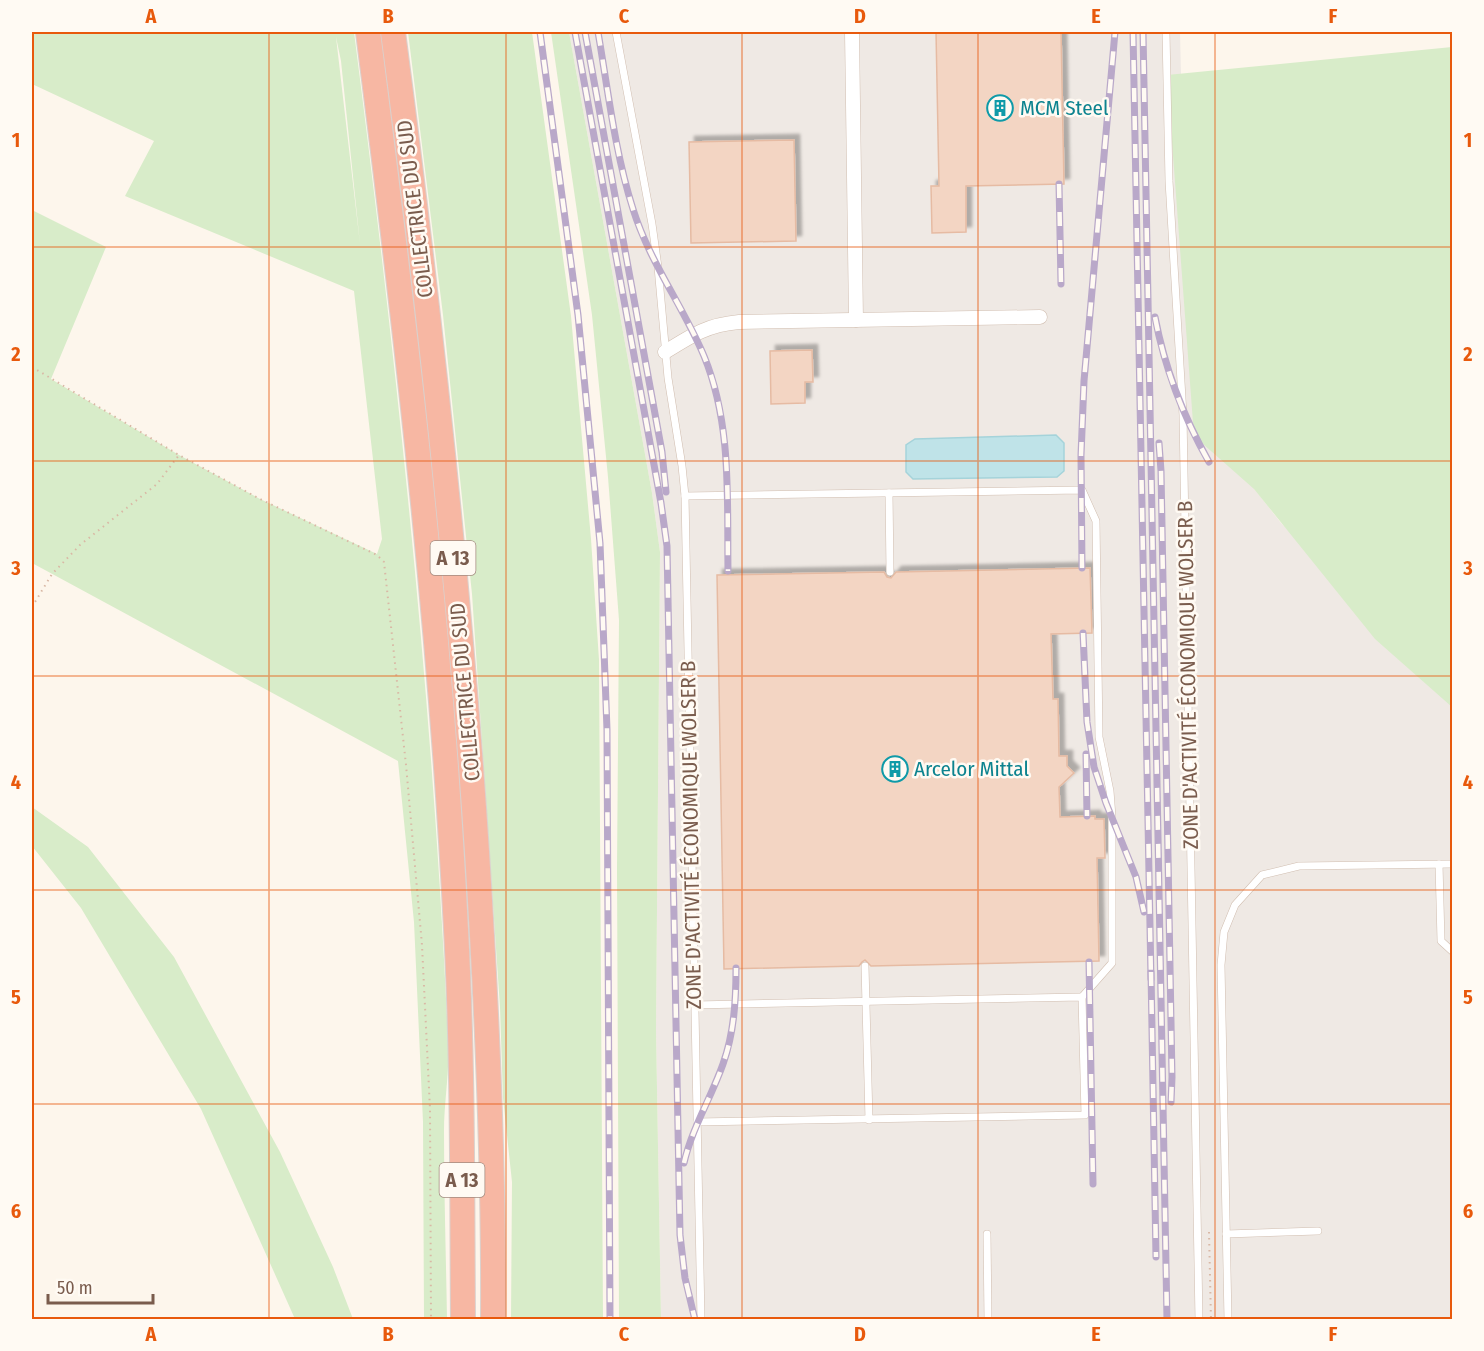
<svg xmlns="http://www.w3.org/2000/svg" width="1484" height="1351" font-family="'Fira Sans Condensed',sans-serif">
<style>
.industrial{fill:#efe9e4}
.green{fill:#d8ecc9;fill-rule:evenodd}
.water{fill:#bfe3e8;stroke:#a5d3da;stroke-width:1.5}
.building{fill:#f3d5c3;stroke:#e6bba3;stroke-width:1.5;filter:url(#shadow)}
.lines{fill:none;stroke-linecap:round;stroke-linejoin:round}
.service-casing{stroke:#d1beb0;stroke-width:8}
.minor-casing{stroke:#d1beb0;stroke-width:15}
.motorway-casing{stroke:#dad1cd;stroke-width:26}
.path{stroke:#d9b8a5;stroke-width:2;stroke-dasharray:1.5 4.5;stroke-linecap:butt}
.service{stroke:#fff;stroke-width:7}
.minor{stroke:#fff;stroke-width:14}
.motorway{stroke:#f7b7a3;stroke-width:24}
.rail-casing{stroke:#b9a8c9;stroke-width:7}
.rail{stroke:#fffaf3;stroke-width:4.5;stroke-dasharray:14;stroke-linecap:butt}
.grid{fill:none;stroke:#e8590c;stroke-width:1.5;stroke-opacity:0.55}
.labels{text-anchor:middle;stroke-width:5;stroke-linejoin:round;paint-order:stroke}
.shield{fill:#fffaf3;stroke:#a28b7f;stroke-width:1.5}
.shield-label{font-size:20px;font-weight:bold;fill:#7a5c4d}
.culture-label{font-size:21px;fill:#0d838f;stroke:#fffaf3;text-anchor:start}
.street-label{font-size:21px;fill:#7a5c4d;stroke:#fffaf3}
.neatline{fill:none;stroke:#e8590c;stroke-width:2}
.grid-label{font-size:20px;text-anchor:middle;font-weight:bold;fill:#e8590c}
</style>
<defs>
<filter id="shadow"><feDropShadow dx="5.5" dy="-5.5" stdDeviation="1.5" flood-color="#0004"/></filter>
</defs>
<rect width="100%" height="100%" fill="#fdf6ec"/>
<path class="industrial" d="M569,32H1183H1180L1185,247L1210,432L1281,523L1452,691V1319H661L656,1030L660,552L652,493Z"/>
<g class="green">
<path d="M32,32H354C397,366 433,703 448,1040C450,1070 444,1101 444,1131C444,1194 446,1257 447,1319H424L423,1122L414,922L398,761L32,563V210L106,247L51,379L179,455L260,499L377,554L382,539L354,291L125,196L154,141L32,84ZM336,37L341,61L360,244Z"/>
<path d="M408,32H532L571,316L591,539L599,660L603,1319H511L512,1182L503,1098L500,1007L472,594L443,315Z"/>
<path d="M551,32H569L652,493L660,552L656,1030L661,1319H619L617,870L619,620L608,477L592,315Z"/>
<path d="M1452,47V707L1375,639L1254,489L1194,436L1167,75Z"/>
<path d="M32,807L88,847L174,957L280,1152L333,1267L353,1319H295L201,1109L81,908L32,846Z"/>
</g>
<path class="water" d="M1056,435L1064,443V471L1057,477L913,479L906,472V445L915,439Z"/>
<g class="building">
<path d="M936,32H1061L1064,184L966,186V232L932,233L931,186H939Z"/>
<path d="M794,140L796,241L691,243L689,142Z"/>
<path d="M812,350L813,382H805V403L771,404L770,351Z"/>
<path d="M1090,568L1092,633L1051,634L1053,699H1058L1059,756H1067V766L1074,773L1059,787L1060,817L1095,816V819H1104L1105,858H1097L1099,961L871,966L865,960L862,962L859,966L724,969L717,575L884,572L887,577L891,578L896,572Z"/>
</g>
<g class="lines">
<g class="service-casing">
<g id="service">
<path d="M616,32L652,224L658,267L668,378L682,466L685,496L701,1320"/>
<path d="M1166,32L1169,181L1183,415L1199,1320"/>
<path d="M889,493L890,572"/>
<path d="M685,496L1082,490L1096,521L1099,737L1110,791L1112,817V963L1082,997"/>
<path d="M1439,864L1441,941L1452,951"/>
<path d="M865,966L869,1120"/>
<path d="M695,1005L1082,997L1085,1115L697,1122"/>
<path d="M987,1234L988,1320"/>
<path d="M1226,1234L1318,1231"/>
<path d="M1228,1320L1221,965L1224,932L1235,905L1262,875L1299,866L1452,864"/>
</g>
</g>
<g class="minor-casing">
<g id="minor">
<path d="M852,32L856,320"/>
<path d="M665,352C692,335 707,325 739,322L1040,317"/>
</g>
</g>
<g class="motorway-casing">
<g id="motorway">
<path d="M368,32C406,330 441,629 456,930C463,1060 462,1190 463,1320"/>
<path d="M393,32C429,304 459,578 477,852C487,1008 494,1164 493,1320"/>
</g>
</g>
<g class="path">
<path d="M32,367L179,455L260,499L377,555L384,562L406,765L422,945L430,1109L431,1320"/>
<path d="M32,607L52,574L80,545L157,484L179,455"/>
<path d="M1209,1232L1211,1320"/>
</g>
<use href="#service" class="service"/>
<use href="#minor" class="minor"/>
<use href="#motorway" class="motorway"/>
<g class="rail-casing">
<g id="rail">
<path d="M540,32L578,315L600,543L607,730L610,1320"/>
<path d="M575,32L661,503L667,546L680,1235L685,1278L695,1320"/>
<path d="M585,32L662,452L666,492"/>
<path d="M598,32C608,90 615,153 633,209C649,261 683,306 704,356C732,424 727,499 728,571"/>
<path d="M1133,32L1151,979"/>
<path d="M1143,32L1167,1320"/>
<path d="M1059,184L1061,284"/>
<path d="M1155,317C1165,370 1183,416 1209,462"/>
<path d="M1159,443L1161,471L1172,1077L1171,1102"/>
<path d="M1082,568L1081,455L1084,381L1115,32"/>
<path d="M1083,633L1087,722L1094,767L1106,803L1136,877L1144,912"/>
<path d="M1086,754L1087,816"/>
<path d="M1089,962L1093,1184"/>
<path d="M1151,972L1156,1257"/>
<path d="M684,1163C692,1128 711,1098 723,1064C734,1033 736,1001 736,968"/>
</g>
</g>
<use href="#rail" class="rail"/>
</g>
<path class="grid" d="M269,32V1320M506,32V1320M742,32V1320M978,32V1320M1215,32V1320M32,247H1452M32,461H1452M32,676H1452M32,890H1452M32,1104H1452"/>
<defs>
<g id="building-ring" transform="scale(1.35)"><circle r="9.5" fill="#fffaf3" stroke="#0f9aa8" stroke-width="1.5"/><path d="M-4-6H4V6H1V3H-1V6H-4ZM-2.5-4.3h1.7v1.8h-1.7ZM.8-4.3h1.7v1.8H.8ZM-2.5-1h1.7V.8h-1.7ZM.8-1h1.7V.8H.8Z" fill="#0f9aa8"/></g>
</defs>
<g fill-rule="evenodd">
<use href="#building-ring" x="1000" y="108"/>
<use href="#building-ring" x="895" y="769"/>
</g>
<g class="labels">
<g class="shield">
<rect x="430.5" y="541" width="45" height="34" rx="4.5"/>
<rect x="439.5" y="1163" width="45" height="34" rx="4.5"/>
</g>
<g class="shield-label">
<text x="453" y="565">A 13</text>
<text x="462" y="1187">A 13</text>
</g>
<g class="culture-label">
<text x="1020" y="115">MCM Steel</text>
<text x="914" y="776">Arcelor Mittal</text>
</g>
<g class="street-label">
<text transform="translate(415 209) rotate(-97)" y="7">COLLECTRICE DU SUD</text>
<text transform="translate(1188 675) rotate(-91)" y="7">ZONE D'ACTIVITÉ ÉCONOMIQUE WOLSER B</text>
<text transform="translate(465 692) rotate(-95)" y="7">COLLECTRICE DU SUD</text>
<text transform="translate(691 835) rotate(-91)" y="7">ZONE D'ACTIVITÉ ÉCONOMIQUE WOLSER B</text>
</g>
</g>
<rect width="1484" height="1351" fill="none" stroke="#fffaf3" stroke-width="66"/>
<path d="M48 1294v9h105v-9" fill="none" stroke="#7a5c4d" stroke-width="3"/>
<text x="57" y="1294" font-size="18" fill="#7a5c4d" stroke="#fffaf3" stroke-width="4.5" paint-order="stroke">50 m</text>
<rect x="33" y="33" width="1418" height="1285" class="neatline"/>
<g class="grid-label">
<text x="151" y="23">A</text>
<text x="388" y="23">B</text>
<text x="624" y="23">C</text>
<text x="860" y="23">D</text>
<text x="1096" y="23">E</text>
<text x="1333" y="23">F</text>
<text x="16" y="147">1</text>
<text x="1468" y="147">1</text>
<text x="16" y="361">2</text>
<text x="1468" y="361">2</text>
<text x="16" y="575">3</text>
<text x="1468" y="575">3</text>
<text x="16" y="789">4</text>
<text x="1468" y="789">4</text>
<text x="16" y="1004">5</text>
<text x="1468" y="1004">5</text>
<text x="16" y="1218">6</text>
<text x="1468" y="1218">6</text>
<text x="151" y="1341">A</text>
<text x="388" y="1341">B</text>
<text x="624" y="1341">C</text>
<text x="860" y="1341">D</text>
<text x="1096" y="1341">E</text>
<text x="1333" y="1341">F</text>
</g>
</svg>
